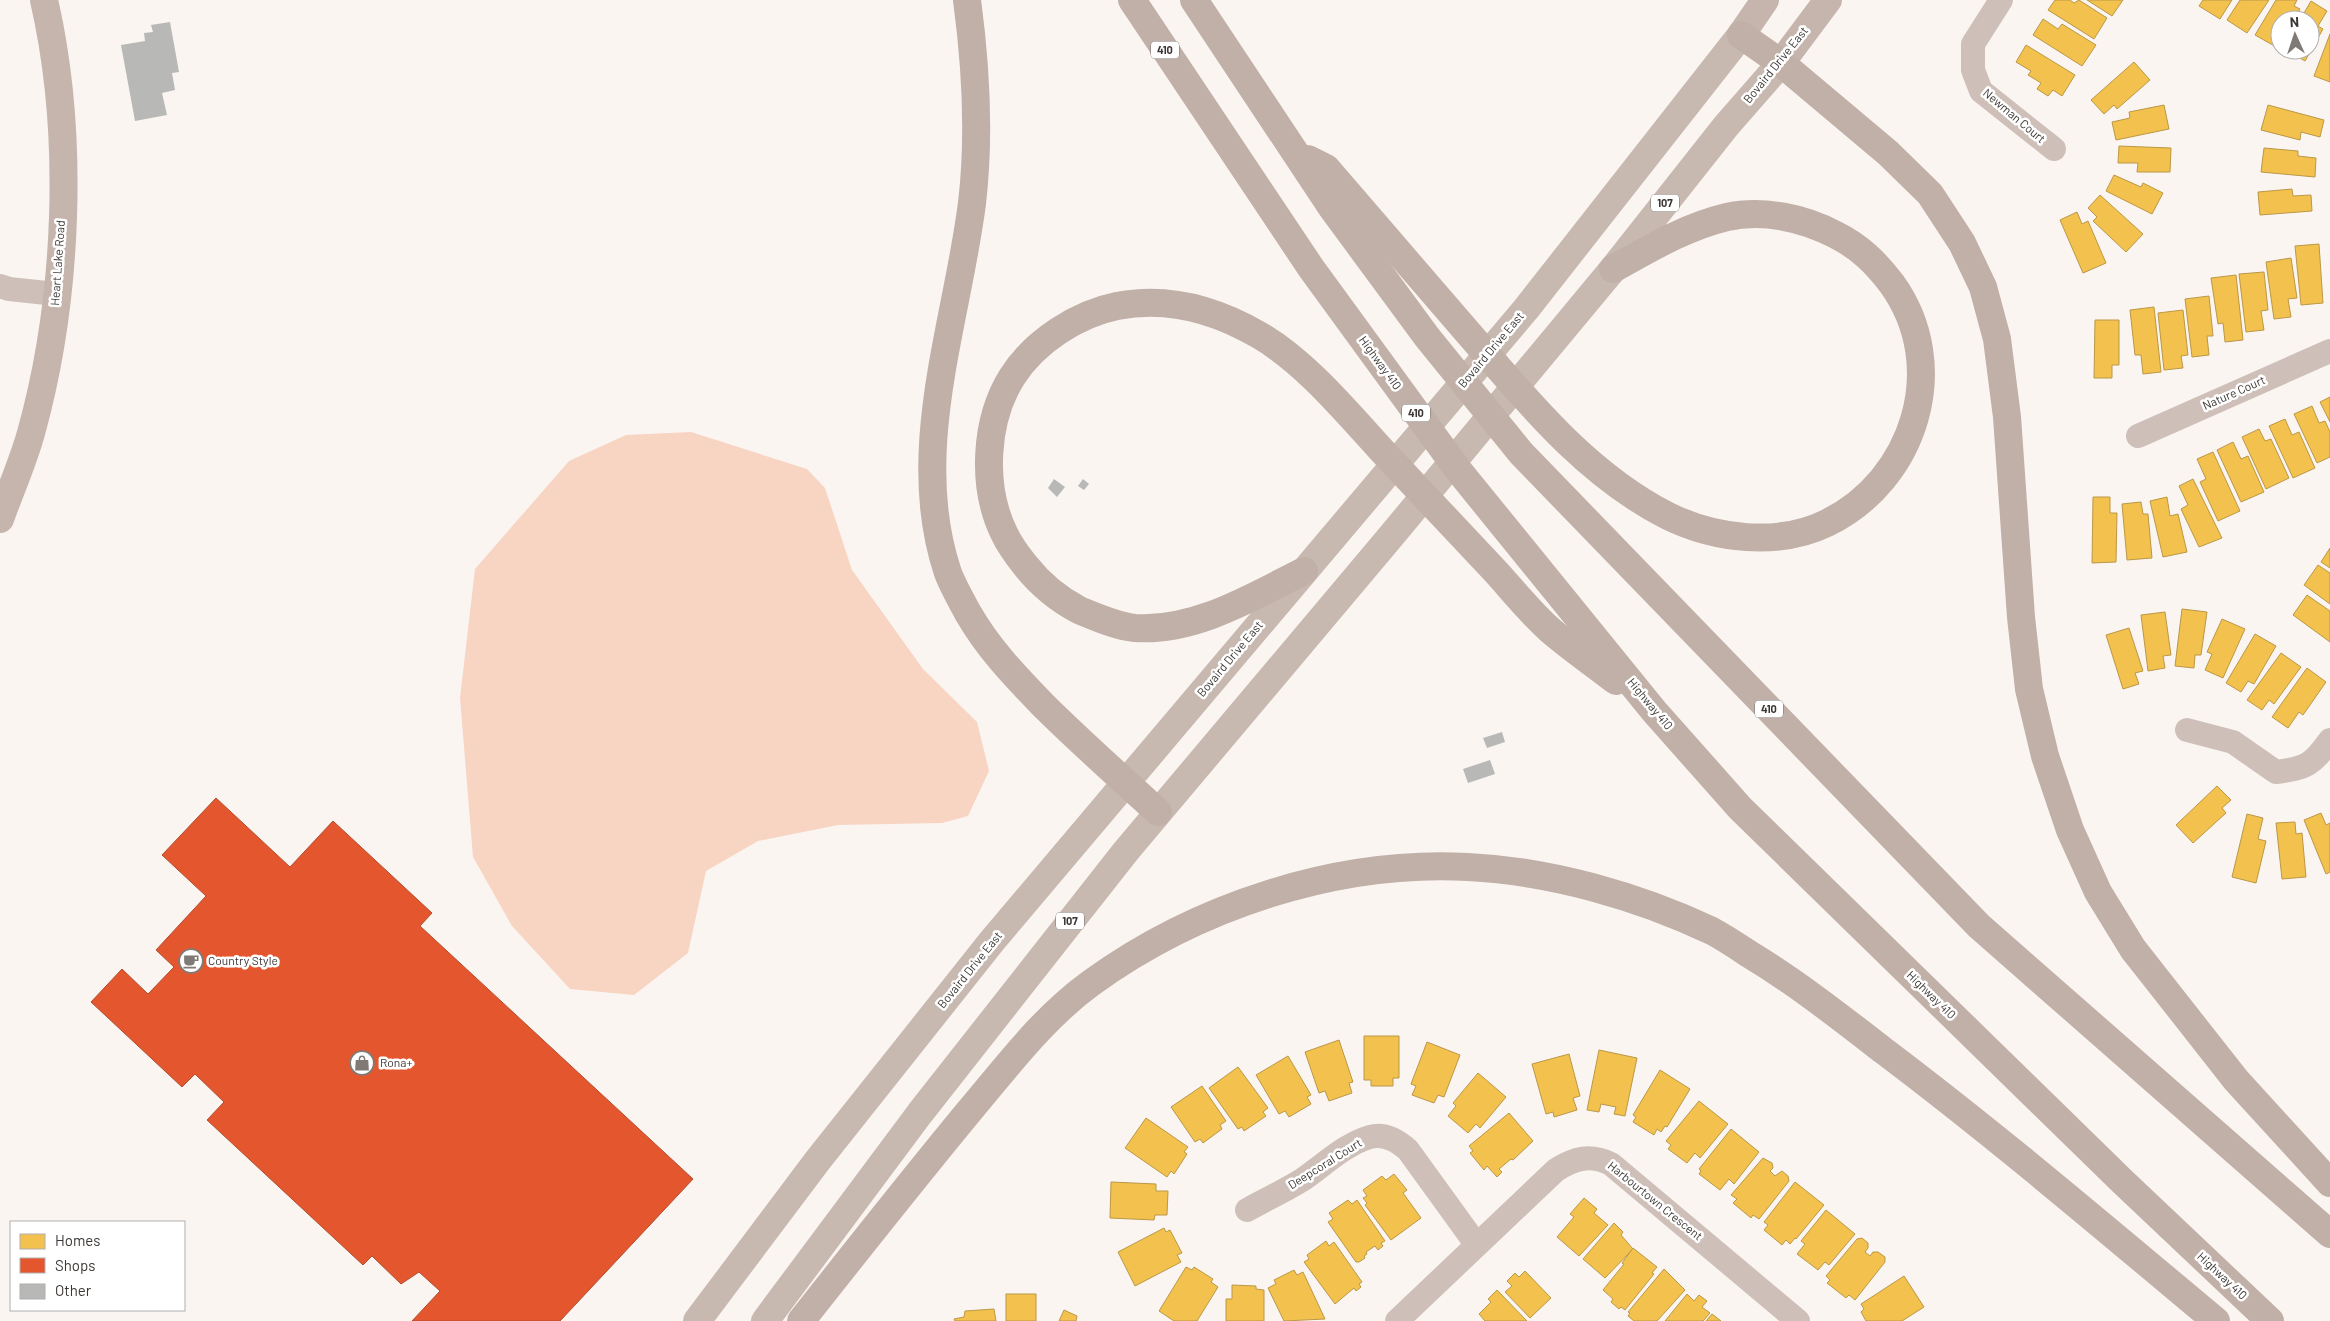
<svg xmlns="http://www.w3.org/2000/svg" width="2330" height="1321" font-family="Barlow,sans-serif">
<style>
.green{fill:#f8d4c2}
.homes{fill:#f2c14e;stroke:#bb9846}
.shops{fill:#e4572e;stroke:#b24d30}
.building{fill:#b8b8b7}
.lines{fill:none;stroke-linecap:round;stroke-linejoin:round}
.street{stroke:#cec0b9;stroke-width:24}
.secondary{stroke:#c5b5ad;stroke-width:28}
.primary{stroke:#c7b8b0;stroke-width:28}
.highway{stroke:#c1b0a7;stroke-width:28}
.labels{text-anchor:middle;stroke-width:5;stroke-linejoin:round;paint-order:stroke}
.shield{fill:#fff;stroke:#767371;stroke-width:1}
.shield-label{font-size:11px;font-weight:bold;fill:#3c3734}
.street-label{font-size:12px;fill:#3c3734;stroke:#fff}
.poi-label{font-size:12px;fill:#3c3734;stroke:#fff;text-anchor:start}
</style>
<rect width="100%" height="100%" fill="#fbf5f2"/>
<path class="green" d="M691,432L807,469L825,488L852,570L923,669L977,722L989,771L968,816L942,823L838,825L758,841L706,871L688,953L634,995L570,989L512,926L473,857L460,698L475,569L569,461L626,435Z"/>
<g class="homes">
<path d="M2055,0H2070L2074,3L2079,0L2107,18L2094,39L2048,10Z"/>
<path d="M2087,0H2123L2112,16Z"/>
<path d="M2203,0H2232L2220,19L2199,6Z"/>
<path d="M2240,0H2269L2247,33L2227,20Z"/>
<path d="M2276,0H2297L2294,6L2300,9L2294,20H2280V43L2278,48L2255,35Z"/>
<path d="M2311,1L2327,11L2318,26L2323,29L2305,61L2286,50H2310V20H2300Z"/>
<path d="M2043,19L2058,29L2062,24L2096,45L2082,66L2033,35Z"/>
<path d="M2330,34V82L2314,76Z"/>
<path d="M2026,45L2075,75L2062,96L2053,90L2048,96L2037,89L2041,83L2028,75L2031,71L2016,62Z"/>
<path d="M2134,62L2150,80L2117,109L2114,105L2104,114L2091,100Z"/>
<path d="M2164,105L2169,129L2116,140L2112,122L2130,118L2129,112Z"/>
<path d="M2268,105L2324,120L2320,137L2301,132L2300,140L2261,130Z"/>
<path d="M2119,146L2171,148L2170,172H2137L2138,163H2118Z"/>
<path d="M2264,148L2298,151V156L2316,158L2315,177L2261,172Z"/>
<path d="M2114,175L2141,187L2143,183L2163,193L2152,214L2106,191Z"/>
<path d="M2292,189L2293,196L2311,195L2312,211L2260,215L2258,192Z"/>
<path d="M2100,195L2143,234L2126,252L2093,221L2097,217L2088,208Z"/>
<path d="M2077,212L2082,224L2088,221L2106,263L2083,273L2060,220Z"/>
<path d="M2319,244L2323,303L2301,305L2295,246Z"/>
<path d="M2291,258L2297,298L2288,299L2291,317L2274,319L2266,262Z"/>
<path d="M2264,272L2268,310L2261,311L2264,330L2246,332L2239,274Z"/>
<path d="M2236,275L2243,340L2225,342L2223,323L2218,324L2211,278Z"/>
<path d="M2209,296L2213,336H2207L2209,355L2192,357L2185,299Z"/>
<path d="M2154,307L2161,372L2143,374L2141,355H2135L2130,310Z"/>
<path d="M2183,310L2188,355L2181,356L2183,368L2164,370L2158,313Z"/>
<path d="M2095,320H2119V365H2112V378H2094Z"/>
<path d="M2330,397V422L2320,402Z"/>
<path d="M2312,406L2319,423L2325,421L2330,432V457L2317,463L2294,414Z"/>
<path d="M2285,419L2292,435L2299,432L2315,468L2293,478L2269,426Z"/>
<path d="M2259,429L2265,441L2271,439L2289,478L2266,489L2242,437Z"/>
<path d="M2233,442L2241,459L2248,456L2264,492L2241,502L2217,450Z"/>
<path d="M2213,452L2240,511L2218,521L2200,482L2206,479L2197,459Z"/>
<path d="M2193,479L2222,538L2199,547L2181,509L2188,505L2179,486Z"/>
<path d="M2093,497H2110V513H2117L2116,562L2092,563Z"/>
<path d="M2167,497L2170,516L2178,514L2187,552L2163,557L2150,501Z"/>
<path d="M2141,502L2143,514H2148L2152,558L2127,560L2122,504Z"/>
<path d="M2330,548V568L2321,562Z"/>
<path d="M2318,565L2330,573V604L2304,585Z"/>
<path d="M2307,595L2330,611V642L2293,615Z"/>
<path d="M2182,609L2207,612L2201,655H2195L2194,668L2175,666Z"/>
<path d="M2165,612L2171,655L2163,656L2165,668L2148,671L2141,615Z"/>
<path d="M2222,619L2245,629L2223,678L2205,670L2212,654L2207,652Z"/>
<path d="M2129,628L2143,671L2135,673L2139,684L2123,689L2106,635Z"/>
<path d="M2255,634L2276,646L2254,684L2248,681L2241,692L2226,683Z"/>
<path d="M2281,653L2301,667L2274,704L2269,700L2262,710L2247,700Z"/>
<path d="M2307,668L2326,682L2303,715L2299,712L2288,728L2272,717Z"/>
<path d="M2217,786L2231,800L2222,808L2226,813L2193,843L2176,825Z"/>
<path d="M2321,813L2326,825L2330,823V872L2326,874L2304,820Z"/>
<path d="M2247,814L2263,818L2258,839L2266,841L2256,883L2232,877Z"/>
<path d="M2295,822L2296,834L2302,833L2306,877L2282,879L2276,823Z"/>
<path d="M1364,1036H1399V1078H1393V1086H1371V1080H1364Z"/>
<path d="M1339,1040L1353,1082L1349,1083L1352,1093L1329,1101L1325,1091L1319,1093L1305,1052Z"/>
<path d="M1427,1042L1460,1055L1444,1097L1438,1095L1434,1103L1412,1095L1416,1086L1411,1084Z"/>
<path d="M1599,1050L1637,1058L1625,1116L1614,1114L1616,1107L1601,1104L1599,1112L1587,1110Z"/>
<path d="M1569,1054L1580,1096L1573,1098L1577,1110L1554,1117L1553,1112L1546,1114L1532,1064Z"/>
<path d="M1288,1056L1311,1095L1307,1097L1311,1104L1289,1117L1285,1111L1279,1114L1256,1075Z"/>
<path d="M1238,1067L1268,1108L1263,1112L1266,1116L1244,1131L1242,1127L1238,1129L1209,1088Z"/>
<path d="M1660,1070L1690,1089L1667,1127L1665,1126L1661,1132L1657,1129L1654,1135L1633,1122L1636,1117L1633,1115Z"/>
<path d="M1478,1073L1506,1097L1480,1128L1476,1124L1468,1133L1448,1116L1456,1106L1453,1103Z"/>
<path d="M1202,1086L1226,1121L1220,1125L1222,1129L1203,1143L1200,1139L1195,1142L1171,1107Z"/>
<path d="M1699,1101L1728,1124L1700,1158L1695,1153L1687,1163L1668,1149L1671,1145L1666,1141Z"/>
<path d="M1509,1113L1533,1141L1513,1160L1511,1159L1499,1169L1502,1172L1497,1177L1487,1166L1484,1170L1470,1153L1473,1151L1469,1146Z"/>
<path d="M1146,1118L1188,1147L1184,1152L1187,1154L1174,1174L1171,1171L1167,1177L1125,1148Z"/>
<path d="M1731,1129L1759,1152L1734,1184L1729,1179L1720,1190L1699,1174L1701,1171L1699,1169Z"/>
<path d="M1763,1158L1772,1163L1773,1168L1770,1171L1775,1176L1782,1171L1788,1176L1789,1181L1759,1219L1753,1215L1751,1218L1733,1203L1737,1199L1731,1195Z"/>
<path d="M1394,1174L1407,1190L1403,1193L1421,1218L1391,1240L1365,1205L1367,1203L1363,1198L1367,1196L1363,1190L1382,1176L1386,1180Z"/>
<path d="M1111,1182L1156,1184V1191H1168L1167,1215H1155L1154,1220L1110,1218Z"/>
<path d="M1795,1182L1824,1205L1796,1239L1795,1238L1790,1244L1786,1240L1782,1245L1764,1230L1768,1225L1764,1222Z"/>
<path d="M1584,1198L1597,1209L1594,1213L1608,1225L1579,1256L1557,1237L1574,1217L1570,1214Z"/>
<path d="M1348,1200L1352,1204L1357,1200L1385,1241L1381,1243L1383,1246L1378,1250L1375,1246L1366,1252L1367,1254L1364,1256L1365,1258L1359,1262H1356L1328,1222L1333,1219L1329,1213Z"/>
<path d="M1826,1210L1855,1234L1829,1265L1825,1262L1818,1270L1797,1254L1805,1244L1801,1241Z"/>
<path d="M1614,1223L1623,1232L1621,1235L1633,1249L1605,1278L1583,1259Z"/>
<path d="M1164,1228L1166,1232L1170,1230L1182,1253L1177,1255L1181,1262L1135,1286L1118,1252Z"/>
<path d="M1862,1238L1868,1243V1248L1865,1252L1870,1256L1873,1252H1878L1885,1257V1262L1855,1300L1849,1295L1846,1298L1827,1283L1830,1280L1826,1276L1857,1239Z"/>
<path d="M1326,1241L1329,1246L1334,1242L1362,1282L1359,1284L1361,1287L1356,1291L1354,1288L1335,1304L1304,1262L1309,1259L1307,1255Z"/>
<path d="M1633,1248L1657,1267L1652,1273L1654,1274L1625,1310L1621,1307L1619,1309L1611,1302L1613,1299L1603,1290L1624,1264L1622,1263Z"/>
<path d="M1186,1267L1192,1270L1194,1267L1213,1279L1211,1282L1218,1287L1197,1321H1174L1159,1311Z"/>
<path d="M1664,1269L1685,1290L1657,1321H1634L1628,1316L1630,1313L1628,1312Z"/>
<path d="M1294,1270L1297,1275L1303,1272L1325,1319L1284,1321L1268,1288L1276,1284L1274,1280Z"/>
<path d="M1525,1271L1551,1298L1530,1318L1505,1292L1512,1286L1507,1281L1515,1273L1519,1277Z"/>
<path d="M1904,1276L1924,1307L1902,1321H1866L1861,1312L1864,1309L1861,1304Z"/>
<path d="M1232,1285L1256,1286V1289L1264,1290V1321H1226V1299H1232Z"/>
<path d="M1497,1290L1527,1321H1485L1479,1314L1491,1302L1488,1299Z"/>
<rect x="1006" y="1294" width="30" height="27"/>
<path d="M1687,1294L1694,1301L1699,1295L1707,1301L1702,1307L1710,1313L1703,1321H1665Z"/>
<path d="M994,1309L996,1321H955L954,1319L964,1317L965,1311Z"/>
<path d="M1064,1310L1077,1316L1076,1321H1059Z"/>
<path d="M1712,1314L1721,1321H1706Z"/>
</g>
<path class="shops" d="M216,798L290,867L333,821L432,913L420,926L693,1179L560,1321H412L440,1291L419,1272L401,1284L372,1256L363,1265L207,1120L224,1102L195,1074L182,1087L91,1002L122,969L148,994L174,967L156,950L206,896L162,855Z"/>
<g class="building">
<path d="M170,22L179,72L172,73L175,90L162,93L167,115L135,121L121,45L145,41L144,33L153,32L151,25Z"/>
<path d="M1054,479L1065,487L1057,497L1048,488Z"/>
<path d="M1083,479L1089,484L1084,490L1078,486Z"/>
<path d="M1502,732L1505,742L1487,748L1483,738Z"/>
<path d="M1490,760L1495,774L1468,783L1463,769Z"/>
</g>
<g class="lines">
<g class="street">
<path d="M2001,0L1973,44V70L1981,91L2054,149"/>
<path d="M0,286L9,289L56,294"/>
<path d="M2138,436L2330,351"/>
<path d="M2187,730L2233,742L2276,772C2307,768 2312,765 2330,740"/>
<path d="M1247,1210C1265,1200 1284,1191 1302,1180C1323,1166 1345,1144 1370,1137C1384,1133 1398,1141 1408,1150L1476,1244"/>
<path d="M1397,1321L1556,1170C1575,1158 1590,1154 1611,1164L1798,1321"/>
</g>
<g class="secondary">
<path d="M1741,35L1765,0"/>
<path d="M1781,63L1828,0"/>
<path d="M0,519C10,491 23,462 31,433C68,300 75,135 44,0"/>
</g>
<g class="primary">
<path d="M697,1321L818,1160L992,941L1526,309L1741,35"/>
<path d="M765,1321L920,1113L1126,851L1392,535L1613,269L1726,126L1781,63"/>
</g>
<g class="highway">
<path d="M967,0C976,67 980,135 972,203C957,323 907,452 948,573C953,586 961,600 968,613C988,648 1014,675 1042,704C1079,741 1119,776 1158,812"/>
<path d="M1132,0L1311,268L1459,471L1654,711L1740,808L2122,1181L2270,1321"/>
<path d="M1194,0L1332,208L1427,337L1521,453L1979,926L2330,1234"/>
<path d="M1741,35L1781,63L1888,153L1930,194L1962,243L1983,287L1997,339L2007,417L2021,617L2029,689L2045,756L2070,830L2098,892L2133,949L2236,1080L2330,1183"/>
<path d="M1308,159L1326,168C1374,224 1422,279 1470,335C1528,402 1587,475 1668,516C1715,539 1778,547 1827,523C1915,480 1951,366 1892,284C1876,263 1860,247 1836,235C1804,218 1763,209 1727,217C1685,227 1649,249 1613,269"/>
<path d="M1304,571C1252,597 1195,632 1135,628C1116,626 1096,617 1079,610C1058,599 1040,584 1025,565C1017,555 1009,544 1004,533C981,486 985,420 1012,377C1034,342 1077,314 1117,306C1167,296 1216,310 1259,335C1306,362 1349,415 1386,455C1423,494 1460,534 1497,573C1514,592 1531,613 1550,630C1571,648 1594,664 1616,681"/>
<path d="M801,1321C857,1250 913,1179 971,1109C1008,1065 1044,1017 1091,983C1197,906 1337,860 1468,867C1550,871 1638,896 1712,931C1725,938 1737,946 1749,954C1797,983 1840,1017 1884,1051C1998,1137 2107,1230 2216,1321"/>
</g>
</g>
<defs>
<g id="cafe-ring" transform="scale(1.25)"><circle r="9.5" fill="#fff" stroke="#7f7a76" stroke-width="1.5"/><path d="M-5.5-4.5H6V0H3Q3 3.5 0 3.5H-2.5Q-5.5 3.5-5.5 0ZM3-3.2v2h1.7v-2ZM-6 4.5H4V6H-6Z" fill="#7f7a76"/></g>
<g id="shop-ring" transform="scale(1.25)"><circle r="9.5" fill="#fff" stroke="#7f7a76" stroke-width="1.5"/><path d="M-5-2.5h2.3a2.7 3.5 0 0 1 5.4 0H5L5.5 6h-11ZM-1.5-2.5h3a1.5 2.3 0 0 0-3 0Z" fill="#7f7a76"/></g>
</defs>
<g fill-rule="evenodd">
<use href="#cafe-ring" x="191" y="961"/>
<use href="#shop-ring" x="362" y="1063"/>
</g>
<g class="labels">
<g class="shield">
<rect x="1151" y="41.5" width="28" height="17" rx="4"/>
<rect x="1651" y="194.5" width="28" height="17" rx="4"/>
<rect x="1402" y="404.5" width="28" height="17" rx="4"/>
<rect x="1755" y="700.5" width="28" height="17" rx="4"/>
<rect x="1056" y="912.5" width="28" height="17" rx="4"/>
</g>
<g class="shield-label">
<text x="1165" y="54">410</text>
<text x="1665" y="207">107</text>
<text x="1416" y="417">410</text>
<text x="1769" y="713">410</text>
<text x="1070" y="925">107</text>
</g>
<g class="street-label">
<text transform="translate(1776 65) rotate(-51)" y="4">Bovaird Drive East</text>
<text transform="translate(2014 116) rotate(40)" y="4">Newman Court</text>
<text transform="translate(58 263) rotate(-86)" y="4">Heart Lake Road</text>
<text transform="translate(1491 350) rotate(-50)" y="4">Bovaird Drive East</text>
<text transform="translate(1380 363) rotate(54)" y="4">Highway 410</text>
<text transform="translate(2234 393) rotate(-24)" y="4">Nature Court</text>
<text transform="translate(1230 659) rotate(-50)" y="4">Bovaird Drive East</text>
<text transform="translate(1650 704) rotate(50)" y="4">Highway 410</text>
<text transform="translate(970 970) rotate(-51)" y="4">Bovaird Drive East</text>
<text transform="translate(1931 995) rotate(44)" y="4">Highway 410</text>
<text transform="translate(1325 1164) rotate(-32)" y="4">Deepcoral Court</text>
<text transform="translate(1655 1201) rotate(39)" y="4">Harbourtown Crescent</text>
<text transform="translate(2222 1276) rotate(43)" y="4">Highway 410</text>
</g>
<g class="poi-label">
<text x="208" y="965">Country Style</text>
<text x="380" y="1067">Rona+</text>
</g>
</g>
<rect x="10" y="1221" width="175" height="90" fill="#ffffff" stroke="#b1afae"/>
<rect x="20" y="1234" width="25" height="15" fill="#f2c14e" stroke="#b1afae"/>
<text x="55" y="1246" font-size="15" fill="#3c3734">Homes</text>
<rect x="20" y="1258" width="25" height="15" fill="#e4572e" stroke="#b1afae"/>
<text x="55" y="1271" font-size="15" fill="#3c3734">Shops</text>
<rect x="20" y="1284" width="25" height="15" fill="#b8b8b7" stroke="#b1afae"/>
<text x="55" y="1296" font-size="15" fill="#3c3734">Other</text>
<g transform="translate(2295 35) rotate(357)"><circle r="24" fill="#ffffff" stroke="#b1afae"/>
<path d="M0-4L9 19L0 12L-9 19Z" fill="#7f7a76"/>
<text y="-8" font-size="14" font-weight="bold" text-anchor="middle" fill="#3c3734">N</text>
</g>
</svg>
